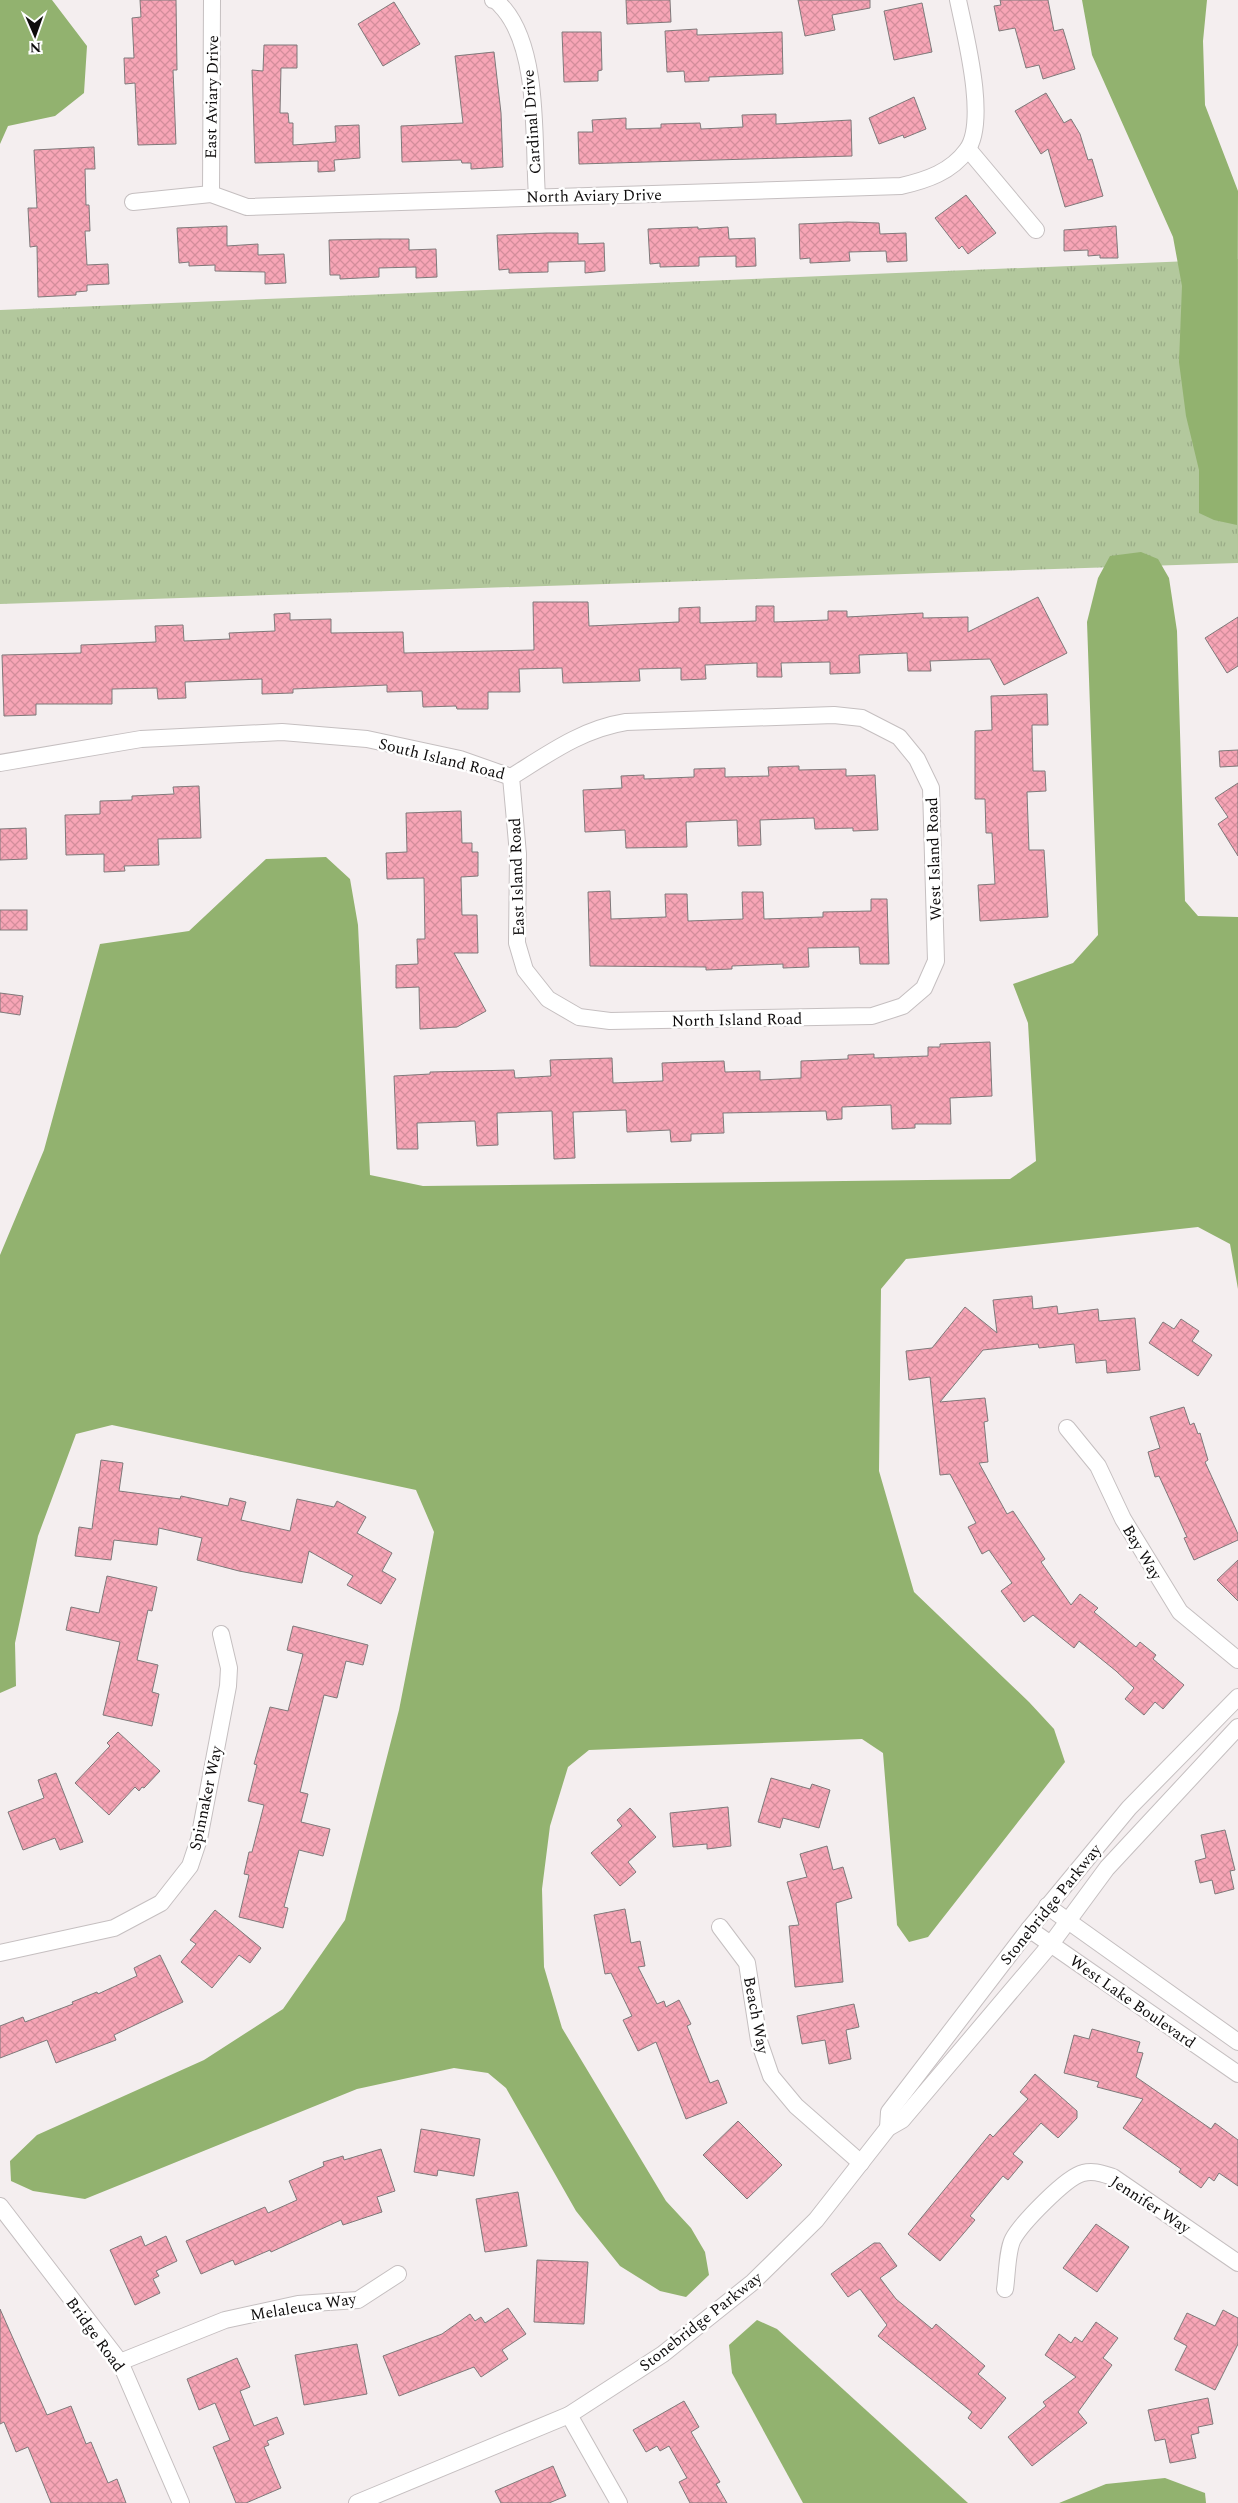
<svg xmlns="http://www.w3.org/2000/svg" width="1238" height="2503" font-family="Spectral,serif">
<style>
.park{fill:url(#park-tufts)}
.water{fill:#92b26f}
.building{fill:url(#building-cross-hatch);stroke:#7f797a}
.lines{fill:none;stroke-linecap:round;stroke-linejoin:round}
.street-casing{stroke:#c5bfc0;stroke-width:18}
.street{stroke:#fff;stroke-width:16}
.labels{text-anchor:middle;stroke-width:5;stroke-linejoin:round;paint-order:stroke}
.street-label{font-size:16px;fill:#0e0c0c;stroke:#fff}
</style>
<defs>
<pattern id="park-tufts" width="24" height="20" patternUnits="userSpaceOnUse" patternTransform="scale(1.25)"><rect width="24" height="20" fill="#b3c89d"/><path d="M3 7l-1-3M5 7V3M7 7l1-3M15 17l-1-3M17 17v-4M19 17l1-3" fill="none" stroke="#99ab86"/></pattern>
<pattern id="building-cross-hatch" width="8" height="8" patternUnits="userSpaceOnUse" patternTransform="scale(1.25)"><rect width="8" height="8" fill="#f7a5b6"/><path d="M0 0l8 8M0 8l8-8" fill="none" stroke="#d38d9b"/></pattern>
</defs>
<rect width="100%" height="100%" fill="#f4eeef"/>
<path class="park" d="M1238,259V563L0,604V310Z"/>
<g class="water">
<path d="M0,0H52L87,46L84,93L55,116L8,126L0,144Z"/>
<path d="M1082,0H1207L1203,41L1205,105L1238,191L1237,525L1214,520L1199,513V470L1186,416L1179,362L1182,286L1173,237L1092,55Z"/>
<path d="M1141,552L1158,559L1169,578L1177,631L1185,901L1198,916L1238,917V1289L1230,1244L1198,1227L906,1259L881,1289L879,1471L914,1592L1029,1702L1054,1729L1065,1762L928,1937L909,1942L897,1925L883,1753L862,1739L589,1750L568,1767L550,1826L542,1889L544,1967L562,2028L666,2201L691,2228L705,2252L709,2275L686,2297L660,2291L620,2266L576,2211L506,2088L488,2073L454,2068L357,2089L85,2199L33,2191L11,2181L10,2161L37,2135L204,2060L283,2009L345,1920L399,1710L434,1532L416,1490L112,1425L76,1434L38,1536L15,1643L16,1686L0,1693V1255L44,1150L100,944L189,931L266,859L326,857L350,879L358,925L370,1175L423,1186L1010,1179L1036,1161L1028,1023L1013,984L1073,963L1098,935L1087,622L1098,578L1110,556Z"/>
<path d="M757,2320L777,2329L968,2503H803L732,2373L729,2345Z"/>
<path d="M1165,2478L1205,2493L1206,2503H1059L1106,2484Z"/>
</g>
<g class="building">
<path d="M140,0H176L177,70H173L176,144L138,145L135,83L125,84L124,58H134L132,18L141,17Z"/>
<path d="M626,0H670L671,22L627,24Z"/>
<path d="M798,0H870V8L832,15L835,30L805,36Z"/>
<path d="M1000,0H1048L1054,31L1063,29L1075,69L1043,79L1039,65L1026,68L1015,28L999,31L994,6L1001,5Z"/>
<path d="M394,2L420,44L383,66L358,24Z"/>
<path d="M922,3L932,52L894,60L884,11Z"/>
<path d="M697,29V35L782,32L783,74L709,77V81L685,82L684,71L667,72L665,31Z"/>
<path d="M562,32H601L602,70L598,71V81L564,82Z"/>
<path d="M264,45H297V68H281L280,113H288L289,123H293V145L336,142L335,126L359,125L360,158L334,160L335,171L318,172V161L255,163L252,70L263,71Z"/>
<path d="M494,52L501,113L503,167L471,169V163H462L461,160L402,162L401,126L463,123L455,56Z"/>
<path d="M1046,93L1064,123L1071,119L1080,134L1088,160L1092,159L1103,196L1065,207L1048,149L1041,154L1015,111Z"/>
<path d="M914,97L926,129L904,138L903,135L879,144L869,118Z"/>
<path d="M776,114V124L851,120L852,156L579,164L578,132H593L592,120L626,118V129L661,128V124L700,123L701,129L743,127L742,115Z"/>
<path d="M94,147L95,169H85L86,205H89L90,231H85L87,265L108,264L109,284L87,285V291L76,292V295L38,297L37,246L30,247L28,208H37L34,150Z"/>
<path d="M966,195L996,233L968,254L962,246L959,249L935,218Z"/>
<path d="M848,222L879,223L880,234L906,233L907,261L887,262L886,251L849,252L850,261L810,263V258L800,259L799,224Z"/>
<path d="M227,226V246L258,244V255L284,254L286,283L265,284V272L215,271V265L189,266V262L179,263L177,228Z"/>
<path d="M1116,226L1118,258H1100V255L1088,256V250L1064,251V230Z"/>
<path d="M698,227V229L728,227L729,239L755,238L756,266L736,267V256L699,257V266L660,267V263L650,264L648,229Z"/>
<path d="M547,233H578V244L604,243L605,271L585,273V261L548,262V272L509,273V269L499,270L497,235Z"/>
<path d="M378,239H409V250L436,249L437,277L416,278V267L379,268V277L340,279V275H330L329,240Z"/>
<path d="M1038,597L1067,653L1004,685L990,659L930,661L931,671H908L907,653L859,655L860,673L830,674V662L781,663L782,677H757V663L705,665L706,679L681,680V668L639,669L640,681L563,683L562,668L519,669L520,692H488V709H457L456,706L423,707L422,691L387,692V685L293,689V693L262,694V679L185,682L186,698L158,699L157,688L112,689V704H36V715L4,716L2,655L81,653V645L156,642L155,626L183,625L184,641L230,639L229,633L275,631L274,614L290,613V620L331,619V633L403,632L404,653L534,650L533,602H588L589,626L679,622V608L700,607V623L756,621V606H774V622L828,620V611H847V617L923,613V618L968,617V632Z"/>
<path d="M1238,617V666L1227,673L1205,638Z"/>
<path d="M1047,694L1048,725H1032L1033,771H1045L1046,791L1027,792L1029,850H1044L1048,917L980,921L978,885L995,884L992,833H986L985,799H975V731L992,730L991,696Z"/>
<path d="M1238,750V766L1220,767L1219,751Z"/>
<path d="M799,766V770L846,769V776L875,775L878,830L853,831V828L815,829L814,818L760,820L761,845L738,846L737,820L686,822L687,847L626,848L625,830L585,832L583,790L622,788L621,776L644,775V779L694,777V769L725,768V777L769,776L768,767Z"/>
<path d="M1238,783V856L1218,824L1228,817L1215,798Z"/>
<path d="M199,786L201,838L158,839L159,865L124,866L125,871L104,872V854L66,855L65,815L100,814V801L132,800V796L174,794L173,787Z"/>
<path d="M461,811L462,843H472V852H478V876L461,877L462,915H477L478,953H454L486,1011L457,1027L420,1029L419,987L396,988V965L418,964L417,939H425L424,878L387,879L386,853L407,852L406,813Z"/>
<path d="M26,828L27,859L0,860V829Z"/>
<path d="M610,891L611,919L666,917L665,894H687L688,921L743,919L742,892H763L764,919L823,917V912L871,911V899H887L889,964H860L859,947L808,948L809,967L783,968V964L732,966V969L706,970V967L590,966L588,892Z"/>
<rect x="0" y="910" width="27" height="20"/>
<path d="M0,993L23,996L20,1015L0,1012Z"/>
<path d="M990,1042L992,1096L950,1098L951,1124H915V1128L892,1129L891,1105L842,1107V1119L827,1120L826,1111L723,1113L724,1133L691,1134V1141L671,1142L670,1130L627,1132L626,1110L573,1112L575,1158L554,1159L552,1111L497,1113L498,1145L477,1146L475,1121L417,1123L418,1149H397L394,1076L430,1074V1072L514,1070L515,1078L551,1076L550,1060L612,1058L613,1083L663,1081L662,1063L688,1062L724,1061L725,1072L760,1071V1080L801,1078V1061L848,1059V1055L874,1054V1058L928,1056V1047H940V1044Z"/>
<path d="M1032,1296L1033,1309L1057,1306L1058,1314L1098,1309L1099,1321L1135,1318L1140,1370L1107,1373L1106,1360L1076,1363L1074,1344L1039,1348L1038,1344L983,1350L940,1402L985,1398L988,1421L984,1422L988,1462L979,1463L1007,1514L1013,1511L1045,1559L1041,1562L1071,1605L1080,1594L1098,1608L1094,1612L1136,1647L1140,1642L1156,1655L1153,1659L1184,1685L1163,1709L1155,1702L1144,1715L1125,1699L1134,1688L1116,1671L1079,1641L1074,1648L1033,1615L1024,1622L1001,1591L1012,1583L989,1550L982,1554L968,1527L976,1523L950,1474L940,1475L930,1377L909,1380L906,1351L932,1348L965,1307L997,1333L993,1300Z"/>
<path d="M1181,1319L1199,1331L1192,1341L1212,1355L1198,1376L1149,1343L1163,1322L1174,1329Z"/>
<path d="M1184,1407L1190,1425L1194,1423L1198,1434L1200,1433L1208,1460L1205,1462L1238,1534V1540L1194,1560L1184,1538L1187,1537L1159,1476L1155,1477L1148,1452L1160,1448L1150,1417Z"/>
<path d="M101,1460L123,1463L119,1491L180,1499L181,1496L228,1506L230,1498L246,1502L241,1520L290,1531L297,1499L334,1507L337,1501L366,1517L357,1533L392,1553L382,1571L396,1579L381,1604L347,1585L353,1576L309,1551L302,1583L239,1571L197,1560L202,1538L159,1528L157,1545L114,1540L111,1560L75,1556L79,1527L92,1529Z"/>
<path d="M1238,1560V1601L1217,1580Z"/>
<path d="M107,1576L157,1587L152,1611L148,1610L137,1660L158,1665L152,1692L159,1694L152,1726L103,1715L120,1642L66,1630L71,1607L99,1613Z"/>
<path d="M293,1626L368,1645L363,1665L346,1661L337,1698L324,1695L300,1792L308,1794L301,1822L330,1829L323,1856L299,1850L284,1907L288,1908L283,1928L239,1917L249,1875L244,1874L249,1852H252L264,1805L248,1801L257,1765L254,1764L270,1707L288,1711L303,1654L287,1650Z"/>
<path d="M118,1732L160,1771L144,1788L142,1787L139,1791L135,1787L109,1815L75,1783L110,1746L107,1743Z"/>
<path d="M56,1773L83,1842L60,1850L55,1838L23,1850L8,1812L44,1798L38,1780Z"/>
<path d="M771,1778L810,1789L812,1784L830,1790L819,1828L783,1818L780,1828L758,1822Z"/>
<path d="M728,1807L731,1846L707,1849V1844L673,1847L670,1813Z"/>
<path d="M630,1808L656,1837L628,1862L636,1872L620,1886L591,1853L622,1826L617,1820Z"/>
<path d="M1225,1830L1235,1870L1230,1871L1234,1889L1215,1894L1212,1880L1200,1883L1195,1861L1206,1858L1201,1835Z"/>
<path d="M827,1846L833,1870L843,1867L852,1898L836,1903L843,1982L795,1987L789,1926L799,1925L787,1882L807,1877L800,1854Z"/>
<path d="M625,1909L631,1943L640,1941L645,1966L638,1967L657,2004L664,2001L666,2007L679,2000L691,2024L687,2026L710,2083L718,2080L727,2103L686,2119L656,2042L638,2051L623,2020L632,2016L611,1973L605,1974L594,1915Z"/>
<path d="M215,1910L261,1948L250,1963L239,1955L212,1988L181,1962L196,1944L190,1940Z"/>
<path d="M160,1955L183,2002L114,2035L116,2040L56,2063L47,2040L0,2058V2026L23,2017L25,2022L73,2004L72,2002L97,1992L98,1994L137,1976L134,1968Z"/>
<path d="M854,2004L859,2027L846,2030L851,2059L829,2064L825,2040L802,2044L797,2016Z"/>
<path d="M1092,2029L1140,2042L1137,2052L1143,2053L1136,2077L1211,2129L1215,2123L1238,2140V2186L1219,2173L1214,2181L1209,2177L1201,2188L1179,2172L1181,2169L1123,2128L1143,2099L1097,2087L1099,2082L1064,2073L1074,2035L1089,2039Z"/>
<path d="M1035,2074L1077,2111V2118L1058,2138L1041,2123L1013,2154L1023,2162L1008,2180L1003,2176L970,2216L975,2220L940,2261L908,2234L990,2134L993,2137L1028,2099L1020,2092Z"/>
<path d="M738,2121L782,2165L747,2199L703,2155Z"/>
<path d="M421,2129L480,2139L474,2176L438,2170L437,2176L414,2172Z"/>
<path d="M381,2149L395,2191L377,2197L382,2212L343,2225L341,2220L271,2252L270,2250L235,2265L233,2260L201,2274L186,2241L265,2207L268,2213L297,2200L289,2181L324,2166L323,2162L343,2156L344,2160Z"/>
<path d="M518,2192L527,2246L485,2252L476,2199Z"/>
<path d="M1096,2224L1129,2247L1097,2292L1063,2268Z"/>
<path d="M141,2236L145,2246L166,2236L177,2261L156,2271L159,2276L153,2279L160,2293L135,2305L110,2250Z"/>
<path d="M874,2243H880L897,2266L880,2278L896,2299L932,2329L936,2324L985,2366L978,2374L1006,2398L981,2429L968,2418L972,2412L878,2336L887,2325L860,2289L848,2297L831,2274Z"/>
<path d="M537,2260L588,2262L584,2324L534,2322Z"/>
<path d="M508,2308L526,2334L502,2350L508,2359L481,2377L474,2367L399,2396L383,2356L442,2334L470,2314L475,2321L481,2317L485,2323Z"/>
<path d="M0,2309L47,2415L71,2406L86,2444L91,2442L108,2483L117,2479L126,2503H51L28,2447L16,2452L4,2422L0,2424Z"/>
<path d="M1223,2310L1238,2318V2344L1215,2390L1175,2370L1187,2346L1174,2339L1187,2313L1215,2326Z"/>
<path d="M1096,2322L1118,2338L1103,2358L1112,2365L1078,2412L1087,2423L1032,2466L1008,2437L1046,2406L1043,2402L1076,2377L1045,2355L1059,2334L1071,2343L1075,2337L1082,2342Z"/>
<path d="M357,2344L367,2394L304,2405L295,2355Z"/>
<path d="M237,2358L250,2387L240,2391L254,2426L277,2417L284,2434L267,2441L269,2445L264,2447L281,2488L246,2503H236L213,2447L230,2440L215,2403L199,2410L187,2379Z"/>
<path d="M1208,2398L1213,2424L1198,2427L1199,2433L1191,2435L1196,2458L1170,2463L1165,2439L1155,2441L1148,2410Z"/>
<path d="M684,2401L699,2427L691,2432L720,2482L716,2484L727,2503H690L679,2482L687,2478L669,2446L660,2451L657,2446L646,2452L633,2430Z"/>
<path d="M553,2466L566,2496L549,2503H501L495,2491Z"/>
</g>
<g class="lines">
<g class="street-casing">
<g id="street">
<path d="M493,0C498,1 500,5 504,9C540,52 533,142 537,196"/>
<path d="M968,149L1036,230"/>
<path d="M211,194L212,0"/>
<path d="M133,202L211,194L247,207L901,186C927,180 951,172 967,150C988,121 965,34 958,0"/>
<path d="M834,715L862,718L899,737L917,759L931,788L936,961L924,988L903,1006L872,1016L610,1021L579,1017L548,999L525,970L517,943L518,854L511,777C548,754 582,729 626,722Z"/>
<path d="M0,763L141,739L282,732L367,739L460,759L511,777"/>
<path d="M1067,1428L1098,1466L1123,1519L1180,1612L1238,1660"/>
<path d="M1047,1906L1238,2042"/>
<path d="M720,1927L747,1963L759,2041L771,2076L796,2106L861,2163"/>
<path d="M1029,1929L1238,2074"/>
<path d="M0,1953L114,1928L161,1903L190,1866L199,1839L228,1686L229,1668L221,1634"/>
<path d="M888,2128L889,2112L1029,1929L1129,1808L1238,1697"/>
<path d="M0,2206L120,2362L181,2503"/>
<path d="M1005,2289C1007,2277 1007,2250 1013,2239C1021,2224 1066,2177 1083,2173C1094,2170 1103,2174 1113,2177L1238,2263"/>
<path d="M120,2362L225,2320L298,2304L358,2300L398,2274"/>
<path d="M569,2415L619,2503"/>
<path d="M357,2503L569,2415L663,2354L753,2282L816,2220L888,2128L902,2120L1051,1944L1107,1868L1238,1727"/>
</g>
</g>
<use href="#street" class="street"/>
</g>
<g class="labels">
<g class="street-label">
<text transform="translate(211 97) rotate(-89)" y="6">East Aviary Drive</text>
<text transform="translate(531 122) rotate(-94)" y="6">Cardinal Drive</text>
<text transform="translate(594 195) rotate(-1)" y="6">North Aviary Drive</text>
<text transform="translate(442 758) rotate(14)" y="6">South Island Road</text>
<text transform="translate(933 859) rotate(-92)" y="6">West Island Road</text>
<text transform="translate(516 877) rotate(-92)" y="6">East Island Road</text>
<text transform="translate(737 1019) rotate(-1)" y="6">North Island Road</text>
<text transform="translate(1143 1552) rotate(59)" y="6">Bay Way</text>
<text transform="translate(205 1798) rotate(-78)" y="6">Spinnaker Way</text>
<text transform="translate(1050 1904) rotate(-51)" y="6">Stonebridge Parkway</text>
<text transform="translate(1133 2001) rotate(35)" y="6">West Lake Boulevard</text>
<text transform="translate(757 2015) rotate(79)" y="6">Beach Way</text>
<text transform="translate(1151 2204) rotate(33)" y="6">Jennifer Way</text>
<text transform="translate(303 2306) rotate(-9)" y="6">Melaleuca Way</text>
<text transform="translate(700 2321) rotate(-38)" y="6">Stonebridge Parkway</text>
<text transform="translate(96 2334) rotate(54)" y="6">Bridge Road</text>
</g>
</g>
<g transform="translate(35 35) rotate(178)" stroke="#ffffff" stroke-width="4" paint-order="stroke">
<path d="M0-4L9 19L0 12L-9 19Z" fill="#0e0c0c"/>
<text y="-8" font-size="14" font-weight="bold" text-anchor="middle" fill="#0e0c0c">N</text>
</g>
</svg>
